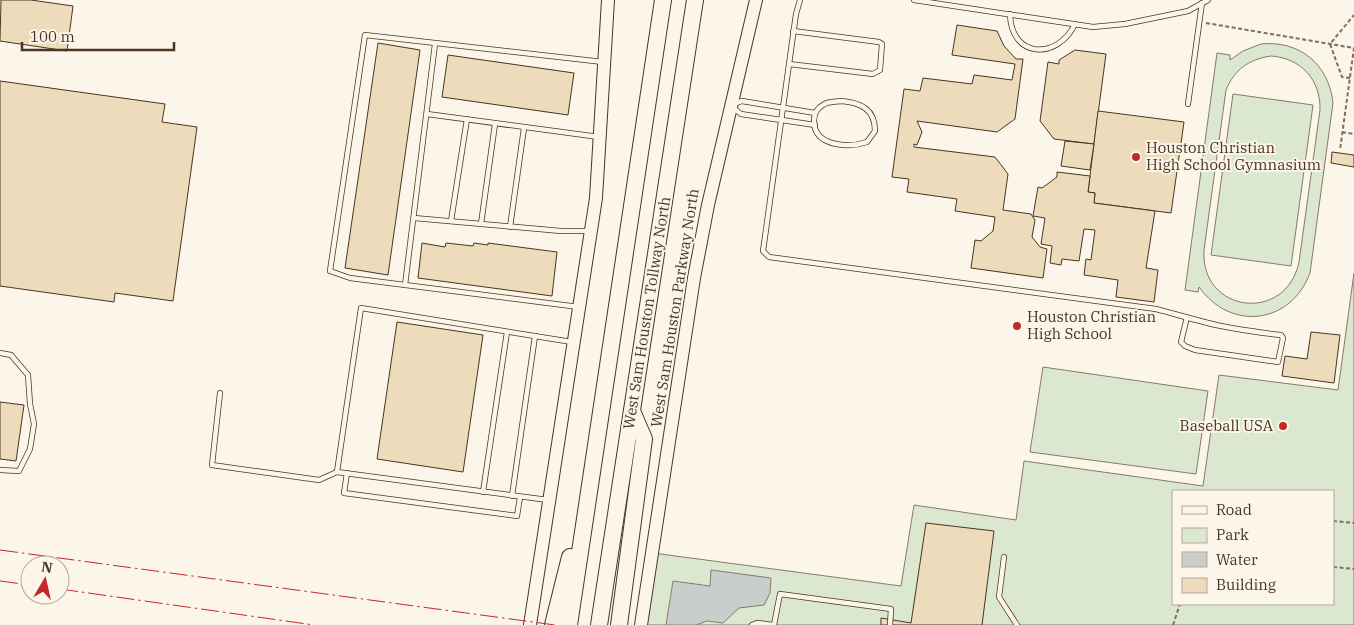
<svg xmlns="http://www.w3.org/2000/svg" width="1354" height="625" font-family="'IBM Plex Serif',serif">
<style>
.green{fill:#dce7d0;stroke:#887966;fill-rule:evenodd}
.water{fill:#c9cecd;stroke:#887966}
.building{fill:#ecdcbc;stroke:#4a3520}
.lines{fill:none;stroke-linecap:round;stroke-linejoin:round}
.service-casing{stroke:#4a3520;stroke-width:6}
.secondary-casing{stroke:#4a3520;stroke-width:14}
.motorway-casing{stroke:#4a3520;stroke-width:18}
.path{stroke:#7f6f5c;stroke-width:2;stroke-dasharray:4 2.5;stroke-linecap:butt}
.service{stroke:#fbf6e9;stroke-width:4.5}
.secondary{stroke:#fbf6e9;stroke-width:12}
.motorway{stroke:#fbf6e9;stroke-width:16}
.power{stroke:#c62828;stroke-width:1;stroke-dasharray:18 4 2.5 4;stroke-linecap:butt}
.poi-dot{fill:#c62828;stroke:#fbf6e9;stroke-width:2}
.labels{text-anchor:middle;stroke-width:4;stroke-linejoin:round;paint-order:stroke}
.poi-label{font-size:15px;fill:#4a3520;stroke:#fbf6e9;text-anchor:start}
.street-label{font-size:15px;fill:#4a3520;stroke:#fbf6e9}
</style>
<rect width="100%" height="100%" fill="#fbf6e9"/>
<g class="green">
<path d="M1261,44C1299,40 1329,64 1333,103L1310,273C1291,324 1231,332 1199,287L1198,292L1185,290L1217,53L1230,55V60L1243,51ZM1271,56C1301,58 1321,80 1320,110L1299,262C1286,324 1200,313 1204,250L1226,90C1234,70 1249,59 1271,56Z"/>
<path d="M1233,94L1313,105L1291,266L1211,255Z"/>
<path d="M1354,273V625H641L653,553L901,586L914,505L1016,520L1024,461L1203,486L1219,375L1338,390ZM1173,491H1333V604H1173Z"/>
<path d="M1043,367L1208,391L1196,474L1030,452Z"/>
</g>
<path class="water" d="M711,570L771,578L770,593L764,605L739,608L723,623L707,621L696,625H666L673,581L710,586Z"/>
<g class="building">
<path d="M1,0H31L73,6L67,51L0,41Z"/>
<path d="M957,25L997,31L1004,46L1016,59H1023L1015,119L997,132L917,121L922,132L917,145L914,144V147L995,157L1008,174L1003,210L1031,214L1035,220L1032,237L1040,247L1047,249L1043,278L971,268L975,240L981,241L993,231L995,217L955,211L957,199L907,192L909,179L892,177L904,89L920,91L923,78L972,84L974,75L1012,80L1015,64L952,55Z"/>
<path d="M378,43L420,50L388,275L345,268Z"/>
<path d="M1075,50L1106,54L1094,144L1054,139L1040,121L1048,62L1059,64V60Z"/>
<path d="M448,55L574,73L568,115L442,97Z"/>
<path d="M0,81L165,104L162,122L197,127L173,301L115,293L114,302L0,286Z"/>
<path d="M1098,111L1184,122L1171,213L1094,203L1095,193L1088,192Z"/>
<path d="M1065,141L1094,144L1090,170L1061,166Z"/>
<path d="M1332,152L1354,155V167L1331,163Z"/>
<path d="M1057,172L1090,176L1088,192L1095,193L1094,203L1155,211L1146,268L1158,270L1154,302L1116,297L1118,280L1084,275L1086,259L1091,260L1095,230L1084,229L1079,261L1062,259L1061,265L1050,263L1052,246L1041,244L1045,218L1033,216L1038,187L1042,188L1057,177Z"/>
<path d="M422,243L445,247L446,243L473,246L474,243L488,245V243L557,252L552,296L418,278Z"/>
<path d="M397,322L483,335L463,472L377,459Z"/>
<path d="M1311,332L1340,335L1334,383L1282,376L1285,356L1307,359Z"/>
<path d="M0,402L24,405L16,461L0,459Z"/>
<path d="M926,523L994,531L982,625H881V618L911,623Z"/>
</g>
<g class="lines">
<g class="service-casing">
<g id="service">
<path d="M800,0L796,14L763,251L769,257L1156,309C1172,313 1188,318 1204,322C1230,329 1255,332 1281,335L1283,338L1278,362L1195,350L1185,346L1181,342L1187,317"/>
<path d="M914,0L1093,27L1125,24L1188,11L1208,0"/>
<path d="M1010,14C1011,59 1058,60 1075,24"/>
<path d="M789,64L873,74L880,70L882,44L879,42L793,31"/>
<path d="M842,101C861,103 875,109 875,131L867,142C849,148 814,147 814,121C814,114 817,108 823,105C828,101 836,102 842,101Z"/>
<path d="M1188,104L1202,3"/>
<path d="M427,114L599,137"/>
<path d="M815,125L741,114L730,105L742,101L815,113"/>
<path d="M414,218L561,231H589"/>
<path d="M451,221L467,119"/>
<path d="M481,224L495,124"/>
<path d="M510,227L524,128"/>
<path d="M405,285L435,44"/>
<path d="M579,307L350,278L330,271L365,35L603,62"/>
<path d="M0,353L11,355L28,375L30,404L34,424L30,449L19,471L0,470"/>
<path d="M220,393L212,465L319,480L337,472"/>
<path d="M347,473L344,493L517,516L520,497"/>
<path d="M483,492L507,332"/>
<path d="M512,496L535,336"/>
<path d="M548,500L337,472L361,308L572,342"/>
<path d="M1004,557L999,597L1017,625"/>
<path d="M752,625L757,623L773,625"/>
<path d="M774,625L780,594L891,609L890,625"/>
</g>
</g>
<g class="secondary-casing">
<g id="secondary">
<path d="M530,625L596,198L608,0"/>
<path d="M641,625L694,278L708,205L756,0"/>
</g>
</g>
<g class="motorway-casing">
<g id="motorway">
<path d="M553,625L570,557"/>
<path d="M569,625L663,0"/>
<path d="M599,625L695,0"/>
<path d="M619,625L644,439L632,411"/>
</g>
</g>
<g class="path">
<path d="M1206,23L1354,48L1340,150"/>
<path d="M1350,78L1342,77L1330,44L1354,15"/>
<path d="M1342,132L1354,134"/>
<path d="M1333,521L1354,523"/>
<path d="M1333,567L1354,569"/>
<path d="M1173,625L1180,604"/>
</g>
<use href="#service" class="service"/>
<use href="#secondary" class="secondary"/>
<use href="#motorway" class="motorway"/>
<g class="power">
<path d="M0,550L555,625"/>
<path d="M0,581L30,585"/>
<path d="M60,589L314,625"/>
</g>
</g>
<g class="poi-dot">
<circle cx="1136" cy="157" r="5"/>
<circle cx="1017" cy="326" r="5"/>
<circle cx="1283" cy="426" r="5"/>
</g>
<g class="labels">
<g class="poi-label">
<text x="1146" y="153">Houston Christian<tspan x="1146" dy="17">High School Gymnasium</tspan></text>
<text x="1027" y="322">Houston Christian<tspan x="1027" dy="17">High School</tspan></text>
<text x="1273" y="431" text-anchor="end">Baseball USA</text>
</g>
<g class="street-label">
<text transform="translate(675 308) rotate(-81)" y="5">West Sam Houston Parkway North</text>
<text transform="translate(647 313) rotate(-81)" y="5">West Sam Houston Tollway North</text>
</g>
</g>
<rect x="1172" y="490" width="162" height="115" fill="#fbf6e9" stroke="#b4a999"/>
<rect x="1182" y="506" width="25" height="8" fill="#fbf6e9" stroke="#b4a999"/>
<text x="1216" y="515" font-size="15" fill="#4a3520">Road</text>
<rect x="1182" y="528" width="25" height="15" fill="#dce7d0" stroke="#b4a999"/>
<text x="1216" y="540" font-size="15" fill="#4a3520">Park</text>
<rect x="1182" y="552" width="25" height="15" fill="#c9cecd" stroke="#b4a999"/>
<text x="1216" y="565" font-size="15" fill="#4a3520">Water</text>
<rect x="1182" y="578" width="25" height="15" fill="#ecdcbc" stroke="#b4a999"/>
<text x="1216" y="590" font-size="15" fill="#4a3520">Building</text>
<g transform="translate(45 580) rotate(9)"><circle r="24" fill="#fbf6e9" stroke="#b4a999"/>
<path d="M0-4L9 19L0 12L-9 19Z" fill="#c62828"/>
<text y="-8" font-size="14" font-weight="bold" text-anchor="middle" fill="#4a3520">N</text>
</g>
<path d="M22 42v8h152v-8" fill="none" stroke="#4a3520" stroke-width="2.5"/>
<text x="30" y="42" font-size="15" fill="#4a3520" stroke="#fbf6e9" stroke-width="4" paint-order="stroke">100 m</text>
</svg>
